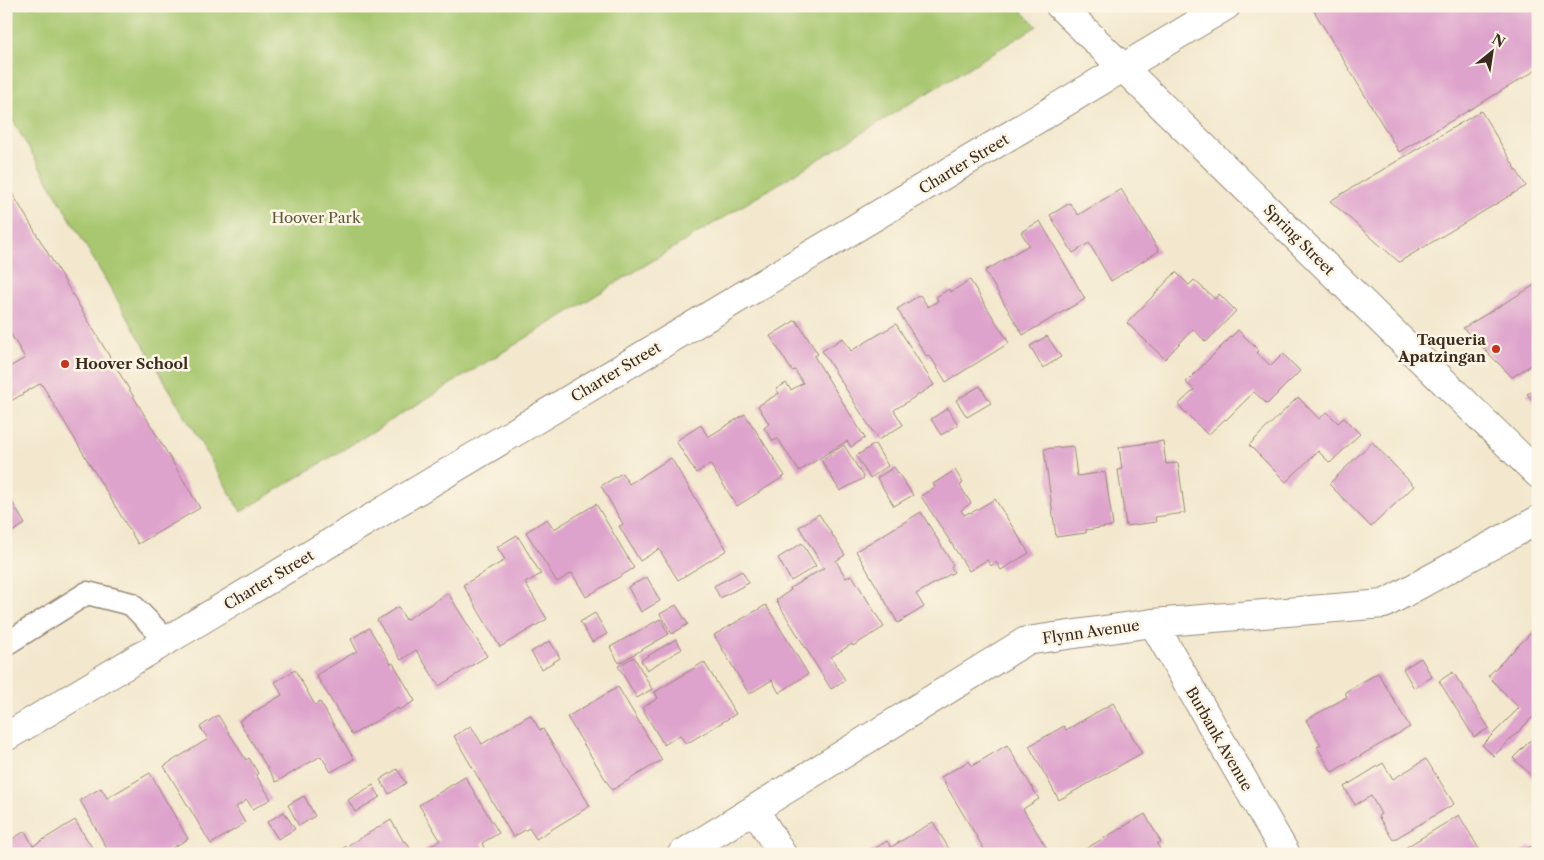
<svg xmlns="http://www.w3.org/2000/svg" width="1544" height="860" font-family="'Libre Caslon Text',serif">
<style>
.green{fill:#a8c76f;stroke:#727846}
.building{fill:#dea3cc}
.lines{fill:none;stroke-linecap:round;stroke-linejoin:round}
.lane-casing{stroke:#978976;stroke-width:25}
.street-casing{stroke:#978976;stroke-width:30}
.secondary-casing{stroke:#978976;stroke-width:30}
.lane{stroke:#fff;stroke-width:22}
.street{stroke:#fff;stroke-width:28}
.secondary{stroke:#fff;stroke-width:28}
.poi-dot{fill:#c8321e;stroke:#fcf5e5;stroke-width:2}
.labels{text-anchor:middle;stroke-width:5;stroke-linejoin:round;paint-order:stroke}
.street-label{font-size:15px;fill:#3b2a1e;stroke:#fcf5e5}
.park-label{font-size:15px;fill:#5c5936;stroke:#fcf5e5}
.poi-label{font-size:15px;font-weight:bold;fill:#3b2a1e;stroke:#fcf5e5;text-anchor:end}
</style>
<rect width="100%" height="100%" fill="#fcf5e5"/>
<filter id="ink" filterUnits="userSpaceOnUse"><feTurbulence type="fractalNoise" baseFrequency=".02" numOctaves="2"/><feDisplacementMap in="SourceGraphic" scale="10" xChannelSelector="R" yChannelSelector="G"/><feConvolveMatrix kernelMatrix="1 2 1 2 8 2 1 2 1" color-interpolation-filters="sRGB"/></filter>
<filter id="wash" filterUnits="userSpaceOnUse"><feTurbulence type="fractalNoise" baseFrequency=".0096" numOctaves="4" result="noise"/><feDisplacementMap in="SourceGraphic" scale="20" xChannelSelector="R" yChannelSelector="G"/><feGaussianBlur stdDeviation="1.12" result="paint"/><feColorMatrix in="noise" values="0 0 0 0 0 0 0 0 0 0 0 0 0 0 0 0 0 1.4 0 .05"/><feComposite in="paint" operator="in"/></filter>
<g filter="url(#wash)">
<rect width="100%" height="100%" fill="#f3e8ce"/>
<path class="green" d="M6,6H1017L1037,26L241,512L6,109Z"/>
<g id="blocks">
<g class="building">
<path d="M1311,6H1538V69L1399,152Z"/>
<path d="M1481,111L1526,186L1399,262L1330,201Z"/>
<path d="M6,183L200,508L138,544L41,383L6,404V369L25,358L6,326Z"/>
<path d="M1121,189L1159,251L1111,281L1089,243L1073,253L1050,215L1070,203L1078,215Z"/>
<path d="M1040,221L1085,299L1023,335L985,271L1029,245L1021,232Z"/>
<path d="M1176,272L1189,285L1194,280L1215,299L1219,294L1236,311L1206,342L1193,329L1165,359L1127,323Z"/>
<path d="M970,280L1009,343L946,382L930,356L927,357L897,309L920,295L928,307L938,301L936,297L949,289L951,292Z"/>
<path d="M1538,283V361L1512,377L1463,328Z"/>
<path d="M796,320L818,354L814,356L865,438L851,447L847,441L799,471L778,439L773,441L764,428L769,424L758,406L779,393L776,389L786,383L791,390L803,383L795,370L792,371L770,336Z"/>
<path d="M896,324L934,385L894,410L903,425L878,440L822,351L843,338L851,351Z"/>
<path d="M1238,330L1259,351L1257,353L1271,366L1283,354L1300,371L1267,404L1254,392L1226,420L1225,419L1208,435L1178,405L1194,390L1186,382Z"/>
<path d="M1047,336L1061,357L1043,368L1030,346Z"/>
<path d="M980,386L991,403L967,417L956,400Z"/>
<path d="M1538,388V406L1527,394Z"/>
<path d="M1298,397L1319,419L1327,412L1338,423L1344,418L1360,434L1330,463L1318,451L1286,482L1249,445Z"/>
<path d="M948,408L958,425L941,435L931,419Z"/>
<path d="M745,414L785,476L737,506L710,464L696,473L676,441L701,425L708,437Z"/>
<path d="M1163,441L1166,464L1178,463L1185,513L1155,517L1156,522L1126,526L1118,470L1122,469L1119,447Z"/>
<path d="M1372,442L1414,486L1371,527L1329,484Z"/>
<path d="M875,444L888,466L870,478L856,456Z"/>
<path d="M844,445L864,478L840,491L821,460Z"/>
<path d="M1073,446L1077,476L1105,472L1113,526L1086,530V533L1056,537L1044,449Z"/>
<path d="M671,458L727,550L678,580L659,549L640,561L619,526L623,524L601,486L622,473L629,484Z"/>
<path d="M894,467L913,495L894,506L877,478Z"/>
<path d="M955,470L963,483L960,486L971,503L961,510L964,515L970,512L971,513L995,499L1029,553L1001,570L996,562L991,566L987,560L969,571L921,496L935,487L933,484Z"/>
<path d="M6,492L25,524L6,536Z"/>
<path d="M596,504L634,568L586,597L572,573L557,582L526,532L547,519L554,529Z"/>
<path d="M921,512L953,565L951,567L954,572L916,594L924,607L898,623L856,551Z"/>
<path d="M819,514L845,555L836,561L846,578L852,575L884,627L853,646L852,644L831,657L845,680L831,689L776,600L791,590L790,588L824,568L799,527Z"/>
<path d="M517,535L541,574L525,583L547,619L500,647L463,585L505,560L497,547Z"/>
<path d="M802,543L816,566L791,581L778,558Z"/>
<path d="M742,571L749,583L720,598L714,586Z"/>
<path d="M647,577L660,601L641,612L628,587Z"/>
<path d="M448,593L487,656L439,686L416,650L401,660L377,620L398,607L406,620Z"/>
<path d="M676,605L688,624L672,634L660,614Z"/>
<path d="M766,605L808,674L779,693L772,680L749,694L714,635Z"/>
<path d="M595,613L607,634L592,642L580,622Z"/>
<path d="M660,619L669,634L619,663L610,647Z"/>
<path d="M1538,626V712L1494,756L1482,745L1519,708L1488,676Z"/>
<path d="M369,628L391,664L393,663L415,701L399,710L398,708L352,735L316,675L357,651L351,639Z"/>
<path d="M676,639L682,649L647,670L641,660Z"/>
<path d="M550,641L560,658L542,669L531,652Z"/>
<path d="M634,657L652,689L637,698L618,666Z"/>
<path d="M1421,658L1432,677L1414,688L1403,669Z"/>
<path d="M704,662L736,714L686,744L680,735L664,745L642,708L658,698L655,692Z"/>
<path d="M295,670L315,705L320,702L354,759L331,772L321,756L276,782L239,721L282,695L275,682Z"/>
<path d="M1453,672L1489,728L1474,737L1439,681Z"/>
<path d="M1378,673L1410,727L1332,772L1317,747L1321,745L1306,720L1347,697L1345,692Z"/>
<path d="M618,687L662,760L612,790L567,717Z"/>
<path d="M1113,703L1142,753L1059,800L1029,746L1064,726L1066,730Z"/>
<path d="M218,715L246,760L249,758L258,773L256,775L271,799L253,809L247,800L236,807L245,823L211,844L164,766L208,739L200,727Z"/>
<path d="M530,715L540,730L543,729L590,806L536,839L529,828L513,837L454,736L471,726L482,744Z"/>
<path d="M1538,733V782L1513,758Z"/>
<path d="M1007,745L1039,799L1023,809L1047,849L1039,854H987L941,777L969,761L972,766Z"/>
<path d="M1426,759L1454,804L1393,840L1378,816L1381,814L1371,796L1355,805L1344,787L1383,763L1393,779Z"/>
<path d="M397,769L406,783L389,794L380,780Z"/>
<path d="M150,773L188,839L162,854H110L80,800L101,788L107,798Z"/>
<path d="M465,777L499,833L482,843L485,850L478,854H426L424,850L440,840L419,805Z"/>
<path d="M373,785L380,797L355,812L348,800Z"/>
<path d="M304,796L315,816L299,826L288,805Z"/>
<path d="M284,812L295,829L278,839L267,822Z"/>
<path d="M1145,814L1161,842L1157,844L1163,854H1084L1082,851Z"/>
<path d="M1459,815L1482,854H1395Z"/>
<path d="M75,820L96,854H10L6,848V843L25,831L33,846Z"/>
<path d="M391,820L404,842L406,841L413,854H333Z"/>
<path d="M933,822L952,854H866L887,841L891,847Z"/>
<path d="M1531,846L1536,854H1517Z"/>
</g>
</g>
</g>
<g filter="url(#ink)">
<use href="#blocks" fill-opacity="0" stroke="#978976" stroke-width="1"/>
<g class="lines">
<g class="lane-casing">
<path id="lane" d="M6,644L87,593L131,604L167,641"/>
</g>
<g class="street-casing">
<g id="street">
<path d="M1060,6L1538,474"/>
<path d="M1153,623L1286,854"/>
<path d="M755,810L782,854"/>
<path d="M682,854L1026,641L1153,623L1384,604L1538,520"/>
</g>
</g>
<g class="secondary-casing">
<path id="secondary" d="M6,737L1226,6"/>
</g>
<use href="#lane" class="lane"/>
<use href="#street" class="street"/>
<use href="#secondary" class="secondary"/>
</g>
</g>
<g class="poi-dot">
<circle cx="1496" cy="349" r="5"/>
<circle cx="65" cy="364" r="5"/>
</g>
<g class="labels">
<g class="street-label">
<text transform="translate(964 164) rotate(-31)" y="5">Charter Street</text>
<text transform="translate(1299 240) rotate(45)" y="5">Spring Street</text>
<text transform="translate(616 372) rotate(-31)" y="5">Charter Street</text>
<text transform="translate(269 580) rotate(-31)" y="5">Charter Street</text>
<text transform="translate(1091 632) rotate(-8)" y="5">Flynn Avenue</text>
<text transform="translate(1219 739) rotate(60)" y="5">Burbank Avenue</text>
</g>
<g class="park-label">
<text x="316" y="223">Hoover Park</text>
</g>
<g class="poi-label">
<text x="1486" y="345">Taqueria<tspan x="1486" dy="17">Apatzingan</tspan></text>
<text x="75" y="369" text-anchor="start">Hoover School</text>
</g>
</g>
<rect width="1544" height="860" fill="none" stroke="#fcf5e5" stroke-width="25"/>
<g transform="translate(1492 52) rotate(30)" stroke="#fcf5e5" stroke-width="4" paint-order="stroke">
<path d="M0-4L9 19L0 12L-9 19Z" fill="#3b2a1e"/>
<text y="-8" font-size="14" font-weight="bold" text-anchor="middle" fill="#3b2a1e">N</text>
</g>
</svg>
